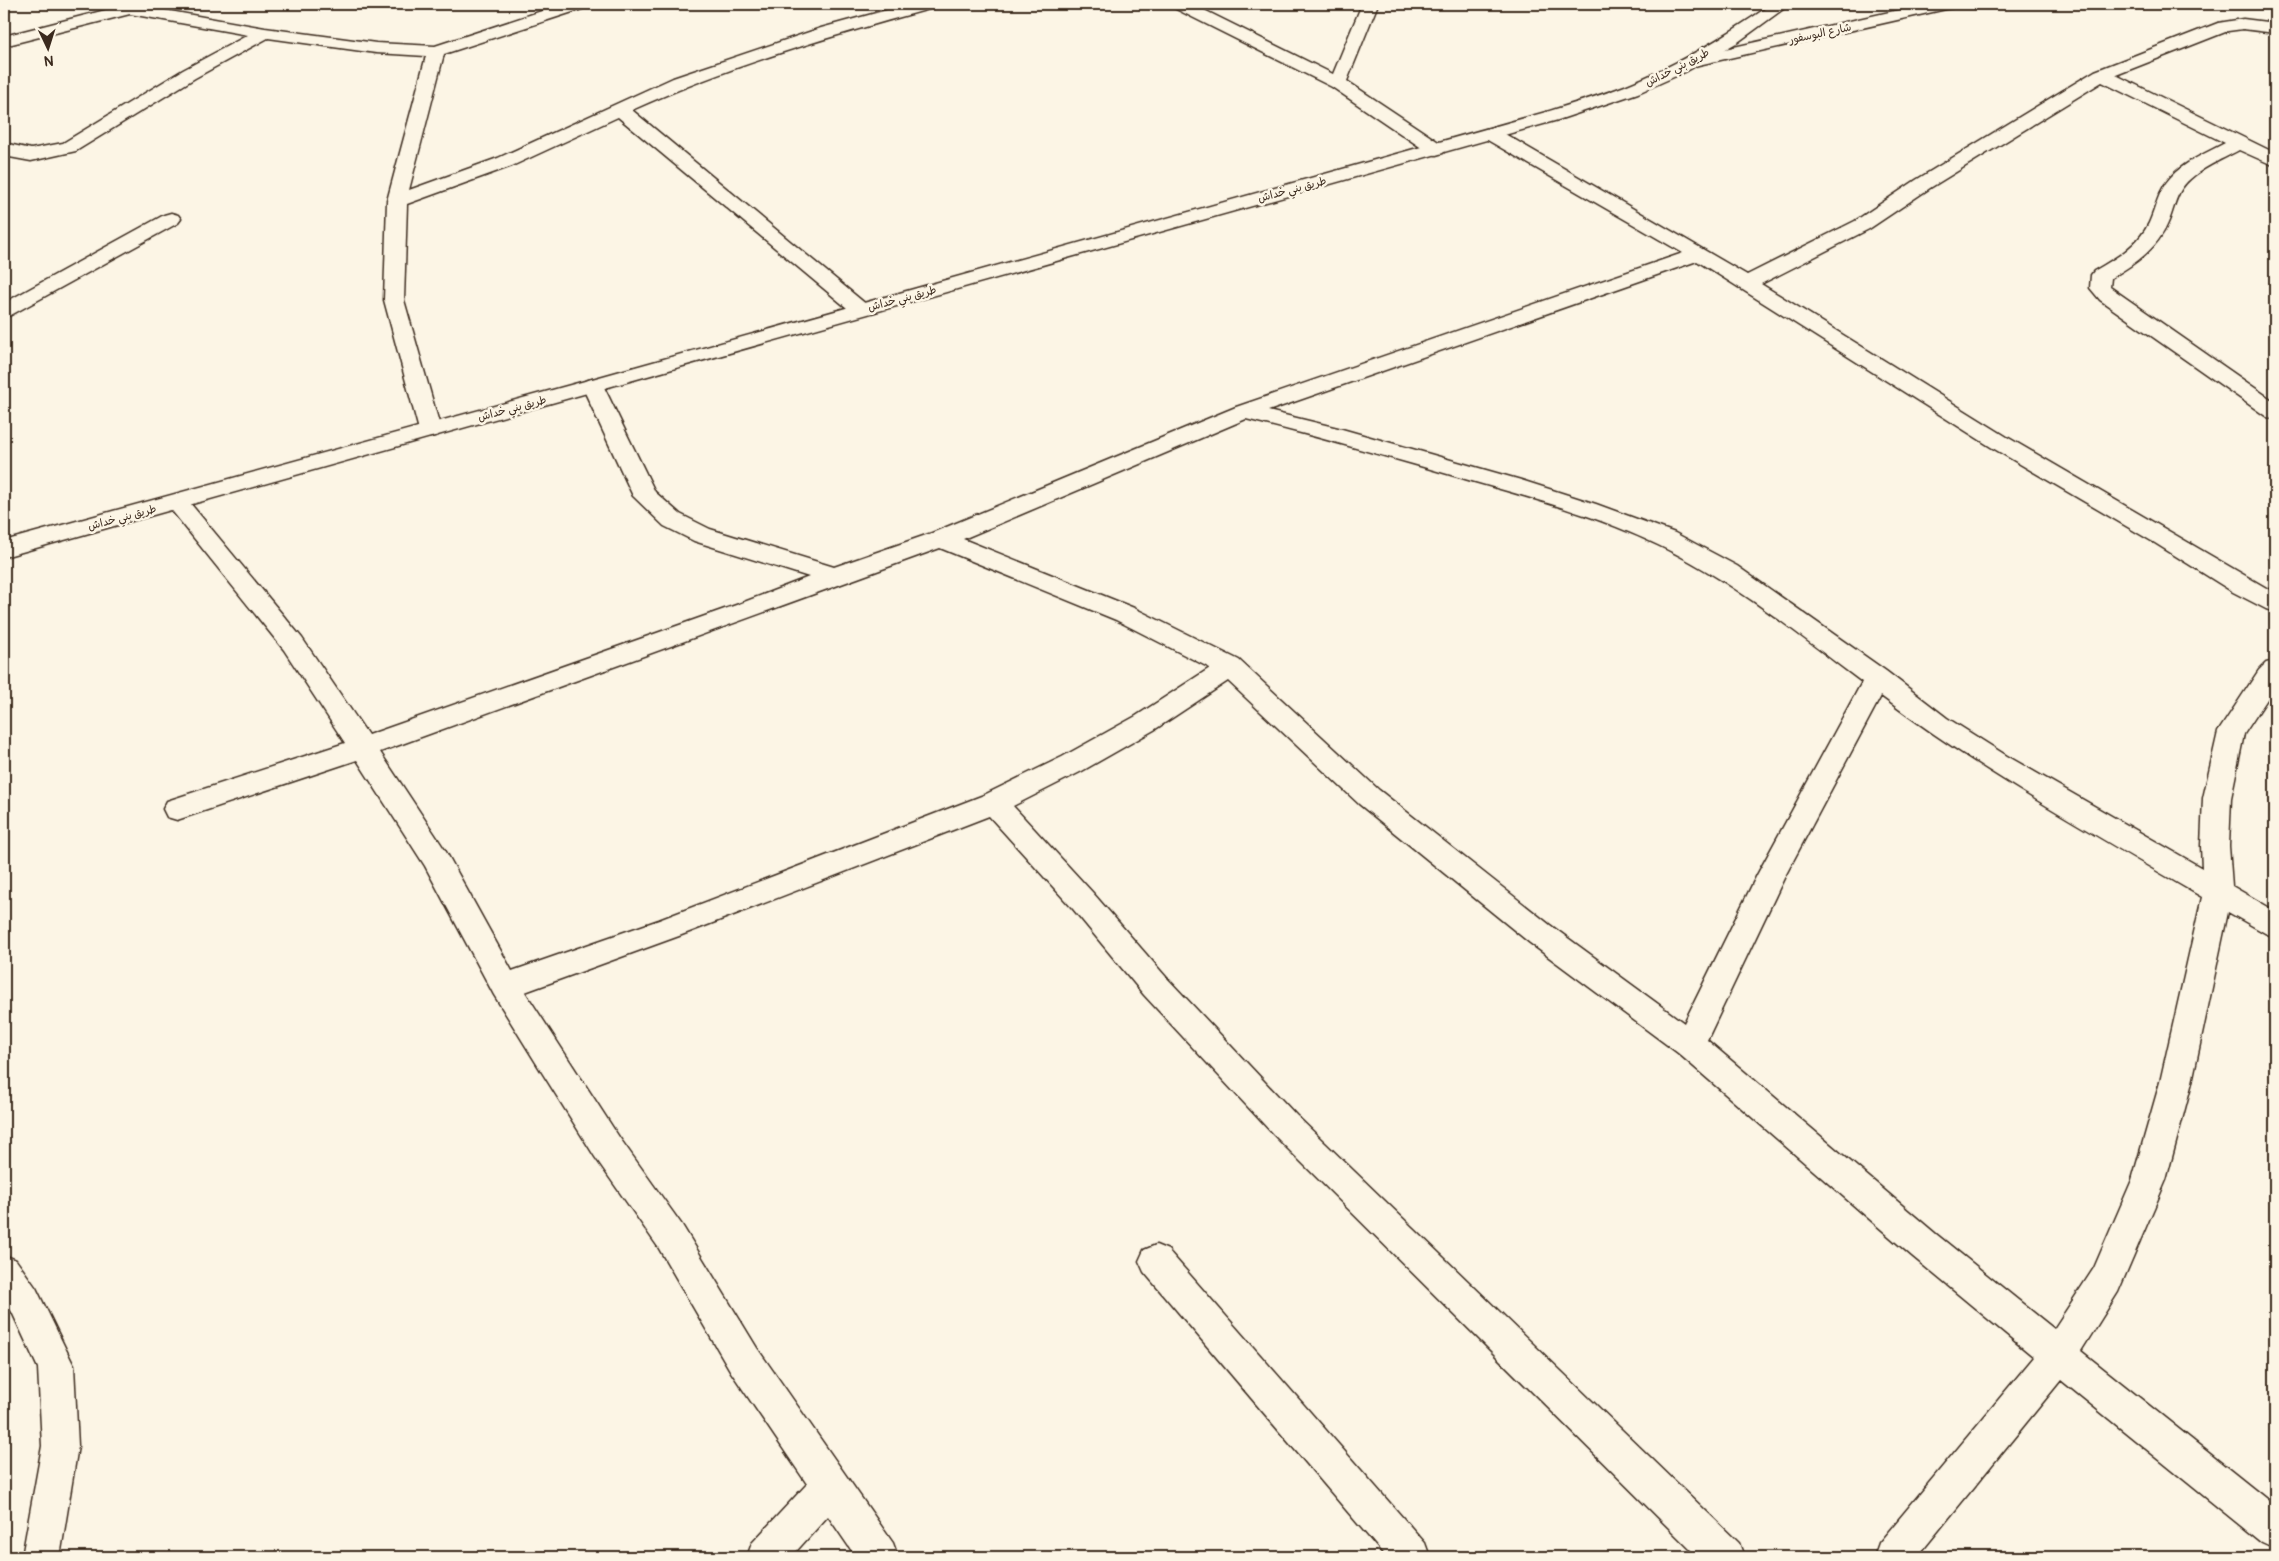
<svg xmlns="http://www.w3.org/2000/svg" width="2279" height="1561" font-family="Pangolin,'Playpen Sans Arabic',sans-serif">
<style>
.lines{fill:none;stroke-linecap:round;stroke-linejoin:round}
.minor-casing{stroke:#3b2a1e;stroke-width:3}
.major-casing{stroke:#3b2a1e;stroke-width:3}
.minor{fill:#fcf5e5;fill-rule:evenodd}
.major{fill:#fcf5e5;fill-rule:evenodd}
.labels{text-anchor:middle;stroke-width:5;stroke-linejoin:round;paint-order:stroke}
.far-street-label{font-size:11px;fill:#3b2a1e;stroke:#fcf5e5}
</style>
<rect width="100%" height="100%" fill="#fcf5e5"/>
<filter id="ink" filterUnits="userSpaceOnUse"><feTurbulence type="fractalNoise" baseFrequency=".02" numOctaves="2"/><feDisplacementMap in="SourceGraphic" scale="10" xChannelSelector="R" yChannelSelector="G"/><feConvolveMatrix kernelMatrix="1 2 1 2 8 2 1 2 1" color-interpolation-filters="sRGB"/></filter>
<g filter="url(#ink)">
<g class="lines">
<g class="minor-casing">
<g id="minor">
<path d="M129,4H156L153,8L265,28L376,43L435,46L563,4H587L585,8L444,54L409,190L498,158L673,78L821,28L909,4H935L933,8C831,36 728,66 632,110L867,305L870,309L867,313L860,315L853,313L618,117L512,166L407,204L404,300L441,430L438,435L430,437L422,435L419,430L384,300L387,201L426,56L376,53L268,38L195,78L76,151L31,161L4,156V143L31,149L63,143L183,70L248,35L130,14L4,46V36Z"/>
<path d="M1172,4H1192L1333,74L1362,4H1378L1347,81L1443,145L1445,149L1443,153L1436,155L1429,153L1332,87L1174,8Z"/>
<path d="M1925,4H1954L1952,8L1946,9L1694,66L1688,65L1685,61L1688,57L1694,56Z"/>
<path d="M2243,19L2275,23V33L2243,29L2228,31L2116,75L2275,153V166L2239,150C2221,160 2195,170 2182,188C2175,198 2173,212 2168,223C2157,249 2135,264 2111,278L2110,287L2275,402V419L2267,417L2100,300L2090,288L2091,275L2094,271C2115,259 2138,246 2149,223C2156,208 2158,191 2170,178C2184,162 2206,153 2225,143L2102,82L1930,188L1869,229L1761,284L2007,437L2275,593V612L2266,609L2233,592L2155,543L1991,447L1697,261L1268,411L1342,429L1521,480L1596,504L1675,533L1737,566L1886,671L1947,718L2007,756L2202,868L2201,846L2203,798L2218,732L2259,670L2266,663L2275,661V687L2244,734L2231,798L2229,846L2232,886L2275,911V937L2265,933L2228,912L2192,1082L2166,1180L2118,1292L2081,1351L2275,1506V1549L2262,1543L2061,1380L1917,1557H1874L1879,1543L2034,1357L1912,1256L1678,1053L1530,943L1359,804L1228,681L1154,730L1082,771L1013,806L1093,893L1166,977L1296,1115L1739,1543L1744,1557H1698L1274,1135L1144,995L1073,909L989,816L679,936L525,992L619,1137L682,1225L757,1348L893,1543L898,1557H856L828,1516L791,1557H747L752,1543L807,1484L731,1372L658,1247L595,1157L543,1074L494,995L425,866L357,760L177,820L167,817L163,809L167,801L345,743L284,650L169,507L165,502L169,497L177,494L185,497L302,638L368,735L739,604L809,577L694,541L664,526L633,496L582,386L585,381L593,379L601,381L655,492L680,514L710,529L834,567L932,533L1236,407L1683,253L1484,138L1482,134L1484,130L1491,128L1498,130L1747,275L1855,221L1916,180L2095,71L2218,23ZM1246,419C1320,437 1392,458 1465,479C1529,497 1598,516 1658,545C1732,580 1797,633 1862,682L1757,875L1684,1023L1550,925L1379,790L1239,660L1134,608L963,539ZM940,548L1116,620L1210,668L1136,716L1062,757L984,795L659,920L512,971L445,850L380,752ZM1881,696C1982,772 2093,833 2202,897L2160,1082L2132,1180L2094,1268L2054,1329L1936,1234L1707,1040L1785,876Z"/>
<path d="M171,213L178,215L181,219L178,223L11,315L4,317V303L164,215Z"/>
<path d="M1156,1245L1168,1250L1425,1543L1430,1557H1386L1144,1272L1139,1261L1144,1250Z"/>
<path d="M4,1255L16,1260L36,1288L74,1366L78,1446L60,1557H22L42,1446L38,1368L12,1312L4,1300Z"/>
</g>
</g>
<g class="major-casing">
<path id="major" d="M1772,4H1790L1738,42L1685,72L1638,93L1558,120L4,557V541L585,381L1546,112C1572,104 1599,96 1625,86C1678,65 1726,36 1772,4Z"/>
</g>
<use href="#minor" class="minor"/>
<use href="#major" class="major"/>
</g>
</g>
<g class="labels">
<g class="far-street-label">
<text transform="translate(1820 33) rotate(-12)" y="4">شارع البوسفور</text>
<text transform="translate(1677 67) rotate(-27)" y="4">طريق بني خداش</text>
<text transform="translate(1292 189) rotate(-15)" y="4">طريق بني خداش</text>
<text transform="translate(902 298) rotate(-15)" y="4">طريق بني خداش</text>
<text transform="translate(512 408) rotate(-15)" y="4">طريق بني خداش</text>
<text transform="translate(122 517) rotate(-15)" y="4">طريق بني خداش</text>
</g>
</g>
<rect width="2279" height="1561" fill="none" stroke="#fcf5e5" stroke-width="20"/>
<rect x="10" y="10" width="2259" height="1541" fill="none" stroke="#3b2a1e" stroke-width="2" filter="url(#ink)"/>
<g transform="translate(48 48) rotate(176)" stroke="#fcf5e5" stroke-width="4" paint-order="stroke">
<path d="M0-4L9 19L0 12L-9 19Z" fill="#3b2a1e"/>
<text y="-8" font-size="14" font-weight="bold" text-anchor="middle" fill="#3b2a1e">N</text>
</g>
</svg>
